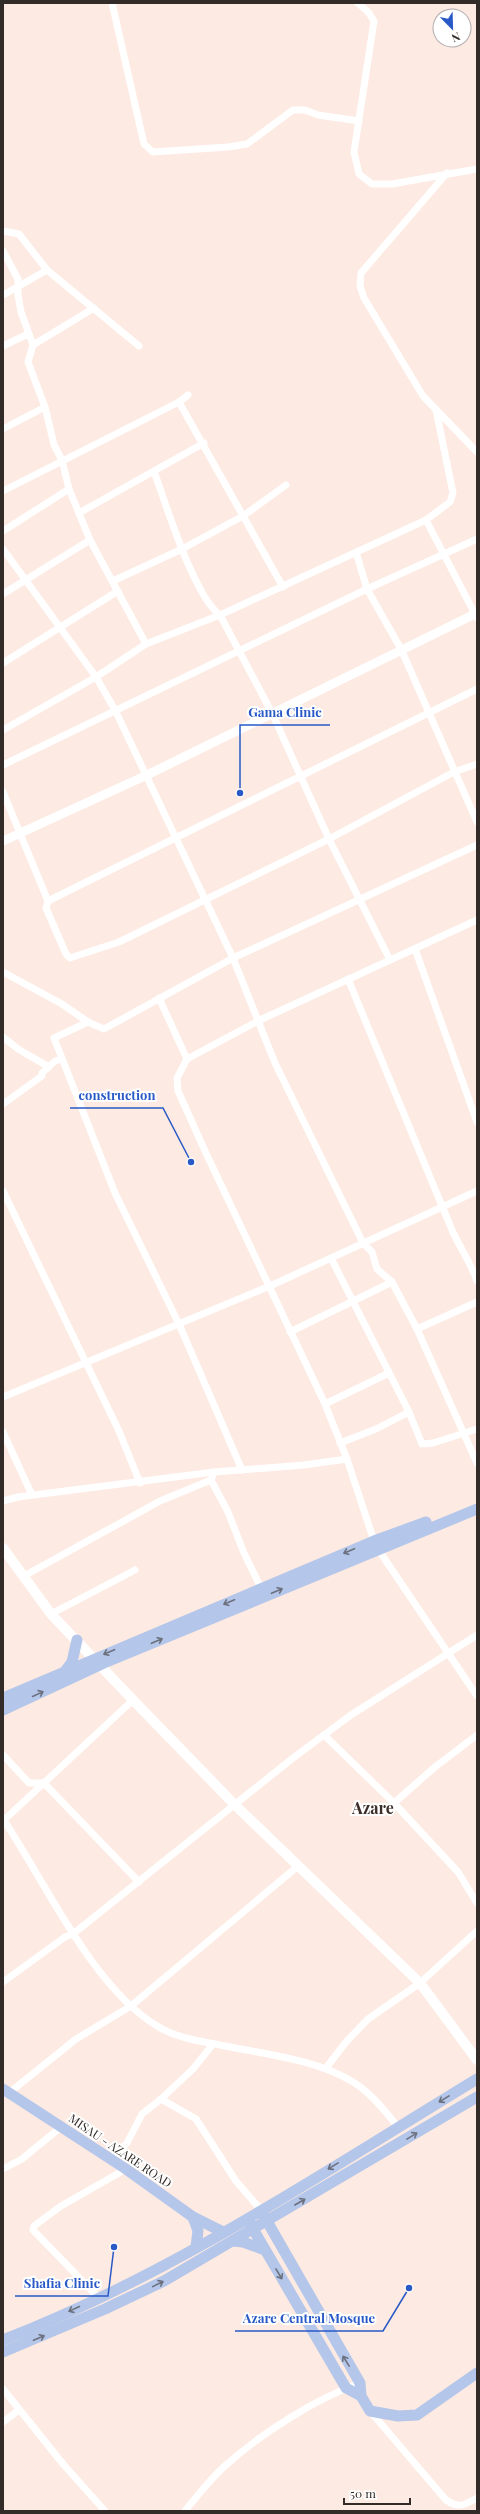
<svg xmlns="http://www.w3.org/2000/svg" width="480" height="2514" font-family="'Playfair Display',serif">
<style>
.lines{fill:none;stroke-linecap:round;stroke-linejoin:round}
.minor{stroke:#fff;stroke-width:7}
.tertiary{stroke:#fff;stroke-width:9}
.secondary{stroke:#fff;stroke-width:10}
.primary{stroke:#b4c6e9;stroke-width:11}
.oneway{stroke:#6c717f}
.labels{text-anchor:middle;stroke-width:4;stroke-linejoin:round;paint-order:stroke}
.street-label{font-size:12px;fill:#322b28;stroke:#fff}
.district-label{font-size:16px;font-weight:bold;fill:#3b2d28;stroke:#fff}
.leader{fill:none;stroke:#2859c7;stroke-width:1.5}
.callout-dot{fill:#2859c7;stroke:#fff;stroke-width:1.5}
.callout-label{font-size:13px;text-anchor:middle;font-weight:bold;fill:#2859c7;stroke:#fff;stroke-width:4;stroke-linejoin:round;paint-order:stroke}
</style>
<rect width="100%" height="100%" fill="#fdeae2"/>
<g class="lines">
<g class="minor">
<path d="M112,3L144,144L153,152L228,147L247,144L293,110H305L318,115L359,121"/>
<path d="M358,3L369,13L374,21L354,152L359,174L372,184H392L477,169"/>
<path d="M447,173L361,273L360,286L364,298L423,396L477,452"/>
<path d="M3,231L19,234L47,270L139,346"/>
<path d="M3,251L18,279V295L21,312L33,345L28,362L45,407L54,445L62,460L69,489L90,540L146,644"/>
<path d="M3,295L47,270"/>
<path d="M33,345L94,308"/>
<path d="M3,346L28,334"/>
<path d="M179,402L188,395"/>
<path d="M3,429L45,407"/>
<path d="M154,471C166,505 194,596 220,615L272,713L329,839L390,960"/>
<path d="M3,491L179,402L283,587"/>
<path d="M79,513L204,443"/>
<path d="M426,520L477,618"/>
<path d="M3,531L69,489"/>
<path d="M3,549L96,677L115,710L233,958L275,1063L363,1243L372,1252L377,1269L392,1282L417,1329L477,1463"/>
<path d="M356,552L367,589L401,649L477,822"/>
<path d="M113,581L182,549L243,516L286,485"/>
<path d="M3,594L90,540"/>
<path d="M3,663L118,591"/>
<path d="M3,730L96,677L146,644L220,615L426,520L450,502L453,493L436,410"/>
<path d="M3,765L367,589L477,539"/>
<path d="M3,792L48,901L46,908L66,954L70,958L119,942L329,839L454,772L477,764"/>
<path d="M48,901L477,689"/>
<path d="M415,949L477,1122"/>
<path d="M3,972L62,1004L88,1022L104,1029L233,958L477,845"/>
<path d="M348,979L452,1230C460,1248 471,1263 477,1281"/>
<path d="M159,998L187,1059"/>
<path d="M88,1022L54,1038L115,1193L179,1324L242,1470"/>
<path d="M3,1037L18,1049L49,1067"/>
<path d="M3,1104L42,1076V1073L55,1061L62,1059"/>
<path d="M3,1191L119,1431L140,1483"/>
<path d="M331,1258L409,1412L422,1444L433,1443L477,1429"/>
<path d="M417,1329L477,1302"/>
<path d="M290,1332L392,1282"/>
<path d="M3,1397L270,1286L477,1191"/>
<path d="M325,1404L389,1373"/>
<path d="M3,1432L32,1495"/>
<path d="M340,1443L376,1429L409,1412"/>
<path d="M211,1480L228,1512L244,1553L261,1588"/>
<path d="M3,1501L18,1497L214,1472L304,1465L347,1459"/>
<path d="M374,1541L347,1459L325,1404L205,1151L178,1091L177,1078L187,1059L260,1020L477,920"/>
<path d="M378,1549L477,1696"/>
<path d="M24,1576L160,1501L211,1480L214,1472"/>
<path d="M51,1614L135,1570"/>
<path d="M324,1735L394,1803L458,1872L477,1903"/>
<path d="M3,1755L29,1783H44L139,1882"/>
<path d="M394,1803L435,1767L477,1735"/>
<path d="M3,1819C45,1881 92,1987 157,2026C176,2038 199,2041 220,2045C264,2054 315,2059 353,2082C371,2093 385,2111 398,2127"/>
<path d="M3,1821L133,1700"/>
<path d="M3,1982L65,1937L73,1934L293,1758L351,1715L477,1635"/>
<path d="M326,2068L346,2042L368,2019L420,1983L477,1931"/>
<path d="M9,2093L76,2039L131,2006L298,1866"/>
<path d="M161,2099L196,2119L236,2181L261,2210"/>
<path d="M110,2159L127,2143L142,2114L161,2099L193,2069L213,2044"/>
<path d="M3,2169L22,2159L61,2127"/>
<path d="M99,2298L33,2230L34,2226L61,2206L126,2169"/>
<path d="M3,2389L63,2464L105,2511"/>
<path d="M370,2411L446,2500C459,2509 464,2505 477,2498"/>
<path d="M3,2422L19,2410"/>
<path d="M185,2511C198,2495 211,2478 226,2465C262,2433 315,2399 360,2383"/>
</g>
<path class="tertiary" d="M3,841L147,775L477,613"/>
<path class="secondary" d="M3,1548L51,1614L133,1700L235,1805L420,1983L477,2060"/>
<g class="primary">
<path d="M66,1670L72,1662L77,1640"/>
<path d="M3,1698L374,1541L426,1522"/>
<path d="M3,1710L104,1663L477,1509"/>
<path d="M3,2089L126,2169L193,2217L223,2232"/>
<path d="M264,2216L360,2383L361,2396L370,2411L398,2416L417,2415L477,2373"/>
<path d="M193,2217L198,2231L196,2247"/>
<path d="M249,2222L346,2388L361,2396"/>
<path d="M233,2241L243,2242L265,2250"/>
<path d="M3,2340C171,2275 324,2172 477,2079"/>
<path d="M3,2352L105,2309L164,2281L477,2097"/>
</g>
</g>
<defs><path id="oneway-shaft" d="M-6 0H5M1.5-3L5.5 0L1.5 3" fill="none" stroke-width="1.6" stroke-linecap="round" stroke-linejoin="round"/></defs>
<g class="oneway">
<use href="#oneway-shaft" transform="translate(349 1551) rotate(157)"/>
<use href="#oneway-shaft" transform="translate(277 1591) rotate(-23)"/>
<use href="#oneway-shaft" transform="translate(229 1602) rotate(157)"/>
<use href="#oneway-shaft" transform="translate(157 1641) rotate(-23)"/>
<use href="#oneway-shaft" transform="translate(109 1652) rotate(157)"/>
<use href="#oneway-shaft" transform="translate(38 1694) rotate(-25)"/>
<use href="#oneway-shaft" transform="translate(444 2099) rotate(149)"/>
<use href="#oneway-shaft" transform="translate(412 2136) rotate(-31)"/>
<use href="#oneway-shaft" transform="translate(333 2166) rotate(149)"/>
<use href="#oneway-shaft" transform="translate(300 2202) rotate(-30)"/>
<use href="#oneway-shaft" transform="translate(279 2274) rotate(59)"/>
<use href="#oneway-shaft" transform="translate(158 2284) rotate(-26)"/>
<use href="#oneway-shaft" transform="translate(74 2309) rotate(155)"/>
<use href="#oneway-shaft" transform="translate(39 2338) rotate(-23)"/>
<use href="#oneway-shaft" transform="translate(346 2361) rotate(-122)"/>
</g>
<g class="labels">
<g class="street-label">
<text transform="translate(120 2151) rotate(34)" y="4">MISAU - AZARE ROAD</text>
</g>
<g class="district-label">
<text x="373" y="1814">Azare</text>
</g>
</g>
<path class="leader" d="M240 793L240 725H330M191 1162L163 1108H70M114 2247L108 2296H15M409 2288L383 2331H235"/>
<g class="callout-dot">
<circle cx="240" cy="793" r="4"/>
<circle cx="191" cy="1162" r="4"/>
<circle cx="114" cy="2247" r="4"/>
<circle cx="409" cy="2288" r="4"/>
</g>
<g class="callout-label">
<text x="285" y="717">Gama Clinic</text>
<text x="117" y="1100">construction</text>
<text x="62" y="2288">Shafia Clinic</text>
<text x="309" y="2323">Azare Central Mosque</text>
</g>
<rect width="480" height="2514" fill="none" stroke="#322b28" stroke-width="8"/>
<g transform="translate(452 28) rotate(157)"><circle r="19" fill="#ffffff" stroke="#adaaa9"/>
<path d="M0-3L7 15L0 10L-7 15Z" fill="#2859c7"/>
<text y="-6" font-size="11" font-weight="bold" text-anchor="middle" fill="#322b28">N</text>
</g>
<path d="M344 2498v6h66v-6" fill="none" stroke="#322b28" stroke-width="2"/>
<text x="350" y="2498" font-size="12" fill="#322b28" stroke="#ffffff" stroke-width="3" paint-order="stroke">50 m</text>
</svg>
